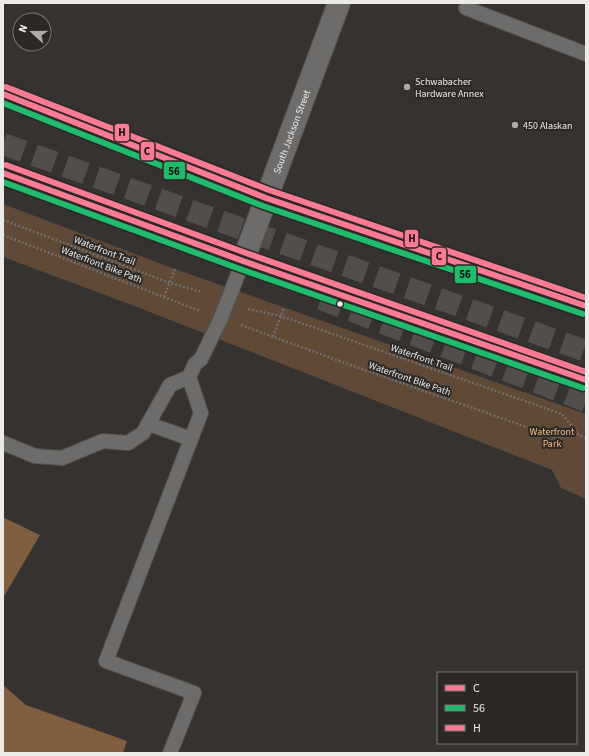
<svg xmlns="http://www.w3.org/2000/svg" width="589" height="756" font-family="'Source Sans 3',sans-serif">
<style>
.green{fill:#5f4a38}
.water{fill:#805e40}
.pier{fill:#353230}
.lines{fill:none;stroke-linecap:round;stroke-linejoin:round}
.motorway-tunnel{stroke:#514e4c;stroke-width:22;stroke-dasharray:22 11;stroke-linecap:butt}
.service-casing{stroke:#53514e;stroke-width:16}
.tertiary-casing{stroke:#53514e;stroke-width:24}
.trunk-casing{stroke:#53514e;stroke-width:24}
.path{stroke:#706f6e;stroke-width:2.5;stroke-dasharray:2 2;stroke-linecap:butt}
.service{stroke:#6d6c6b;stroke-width:14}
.tertiary{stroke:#6d6c6b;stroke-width:22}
.trunk{stroke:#73695e;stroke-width:22}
.bus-1-casing{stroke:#2c2825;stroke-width:9}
.bus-2-casing{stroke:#2c2825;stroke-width:9}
.bus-3-casing{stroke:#2c2825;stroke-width:9}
.bus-1{stroke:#fa7b92;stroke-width:6}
.bus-2{stroke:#20bc6c;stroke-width:6}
.bus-3{stroke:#fa7b92;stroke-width:6}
.poi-dot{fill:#adaaa8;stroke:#2c2825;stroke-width:1.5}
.bus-dot{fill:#edebe8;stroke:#2c2825;stroke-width:1.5}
.labels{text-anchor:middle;stroke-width:4;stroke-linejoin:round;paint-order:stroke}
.poi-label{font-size:10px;fill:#edebe8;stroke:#2c2825;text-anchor:start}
.street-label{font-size:10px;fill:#edebe8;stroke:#2c2825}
.park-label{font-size:10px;fill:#f7bc88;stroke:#2c2825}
.line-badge{stroke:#2c2825;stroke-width:1.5}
.pale-badge-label{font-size:11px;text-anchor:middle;font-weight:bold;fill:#111}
</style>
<rect width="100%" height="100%" fill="#353230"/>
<path class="green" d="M3,204L175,269L586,414V499L561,488L552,470L137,307L3,257Z"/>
<g class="water">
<path d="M3,517L40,535L3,598Z"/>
<path d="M3,685L26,705L127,741L123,753H3Z"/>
</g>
<path class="pier" d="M4,515L41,533L40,535L3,517Z"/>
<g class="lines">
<g class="motorway-tunnel">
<path d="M3,144L586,351"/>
<path d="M321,299L586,401"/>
</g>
<g class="service-casing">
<g id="service">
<path d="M466,8L586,54"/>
<path d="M149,424L191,439"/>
<path d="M3,443L35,456L62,458L103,441L128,443L143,433L170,385L189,377L195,364L201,359L221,318L243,261"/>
<path d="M170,753L194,693L106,661L201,413L189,377"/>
</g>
</g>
<g class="tertiary-casing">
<g id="tertiary">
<path id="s1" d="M243,261L339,3"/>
</g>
</g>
<g class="trunk-casing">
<g id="trunk">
<path d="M3,94L266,198L586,306"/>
<path d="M3,173L243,261L586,380"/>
</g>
</g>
<g class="path">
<path d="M3,220L170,283L202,292"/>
<path d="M3,235L200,311"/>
<path d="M164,297L175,269"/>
<path d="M248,309L281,316L562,414L579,435L586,438"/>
<path d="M241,325L342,362L555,437L579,435"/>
<path d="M273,337L284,308"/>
</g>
<use href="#service" class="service"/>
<use href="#tertiary" class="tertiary"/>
<use href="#trunk" class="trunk"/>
<g class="bus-1-casing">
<g id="bus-1">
<path d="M3,94L266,198L586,306"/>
<path d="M3,173L243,261L586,380"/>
</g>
</g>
<g class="bus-2-casing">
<g id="bus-2">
<path d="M3,103L263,206L583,314"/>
<path d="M3,182L240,269L583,388"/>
</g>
</g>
<g class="bus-3-casing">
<g id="bus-3">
<path d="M6,87L269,190L586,298"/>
<path d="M6,165L246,253L586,372"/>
</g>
</g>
<use href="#bus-1" class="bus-1"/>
<use href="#bus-2" class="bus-2"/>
<use href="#bus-3" class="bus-3"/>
</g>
<g class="poi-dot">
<circle cx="407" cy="87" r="4"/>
<circle cx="515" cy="125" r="4"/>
</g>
<circle class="bus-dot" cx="340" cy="304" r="3.5"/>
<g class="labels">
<g class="poi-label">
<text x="415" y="85">Schwabacher<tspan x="415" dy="12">Hardware Annex</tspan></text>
<text x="523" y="129">450 Alaskan</text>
</g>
<g class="street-label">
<text dy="4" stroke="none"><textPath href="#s1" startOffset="138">South Jackson Street</textPath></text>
<text transform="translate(105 250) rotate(21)" y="4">Waterfront Trail</text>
<text transform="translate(102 264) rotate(21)" y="4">Waterfront Bike Path</text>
<text transform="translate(422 357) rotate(19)" y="4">Waterfront Trail</text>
<text transform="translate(410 378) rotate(19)" y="4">Waterfront Bike Path</text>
</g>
<g class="park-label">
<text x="552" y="435">Waterfront<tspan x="552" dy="12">Park</tspan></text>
</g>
</g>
<g class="line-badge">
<rect x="114" y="123" width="16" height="19" rx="4" fill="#fa7b92"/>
<rect x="140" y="141" width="15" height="20" rx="4" fill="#fa7b92"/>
<rect x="163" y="161" width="23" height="19" rx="4" fill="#20bc6c"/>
<rect x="404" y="229" width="15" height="19" rx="4" fill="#fa7b92"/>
<rect x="431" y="247" width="16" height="19" rx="4" fill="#fa7b92"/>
<rect x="454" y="265" width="23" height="19" rx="4" fill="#20bc6c"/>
</g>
<g class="pale-badge-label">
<text x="122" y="136">H</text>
<text x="147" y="155">C</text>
<text x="174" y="175">56</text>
<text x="412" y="242">H</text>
<text x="439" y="260">C</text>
<text x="465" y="278">56</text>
</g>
<rect width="589" height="756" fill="none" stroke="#edebe8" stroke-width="8"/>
<rect x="437" y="672" width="140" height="72" fill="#2c2825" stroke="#797673"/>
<rect x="445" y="685" width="20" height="6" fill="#fa7b92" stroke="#797673"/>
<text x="473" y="692" font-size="12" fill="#edebe8">C</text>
<rect x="445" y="705" width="20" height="6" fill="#20bc6c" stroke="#797673"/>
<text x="473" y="712" font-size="12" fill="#edebe8">56</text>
<rect x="445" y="725" width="20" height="6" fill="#fa7b92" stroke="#797673"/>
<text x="473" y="732" font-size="12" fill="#edebe8">H</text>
<g transform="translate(32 32) rotate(291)"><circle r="19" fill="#2c2825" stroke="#797673"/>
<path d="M0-3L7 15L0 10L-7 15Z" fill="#adaaa8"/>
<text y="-6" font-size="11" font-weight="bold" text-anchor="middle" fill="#edebe8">N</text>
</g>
</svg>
